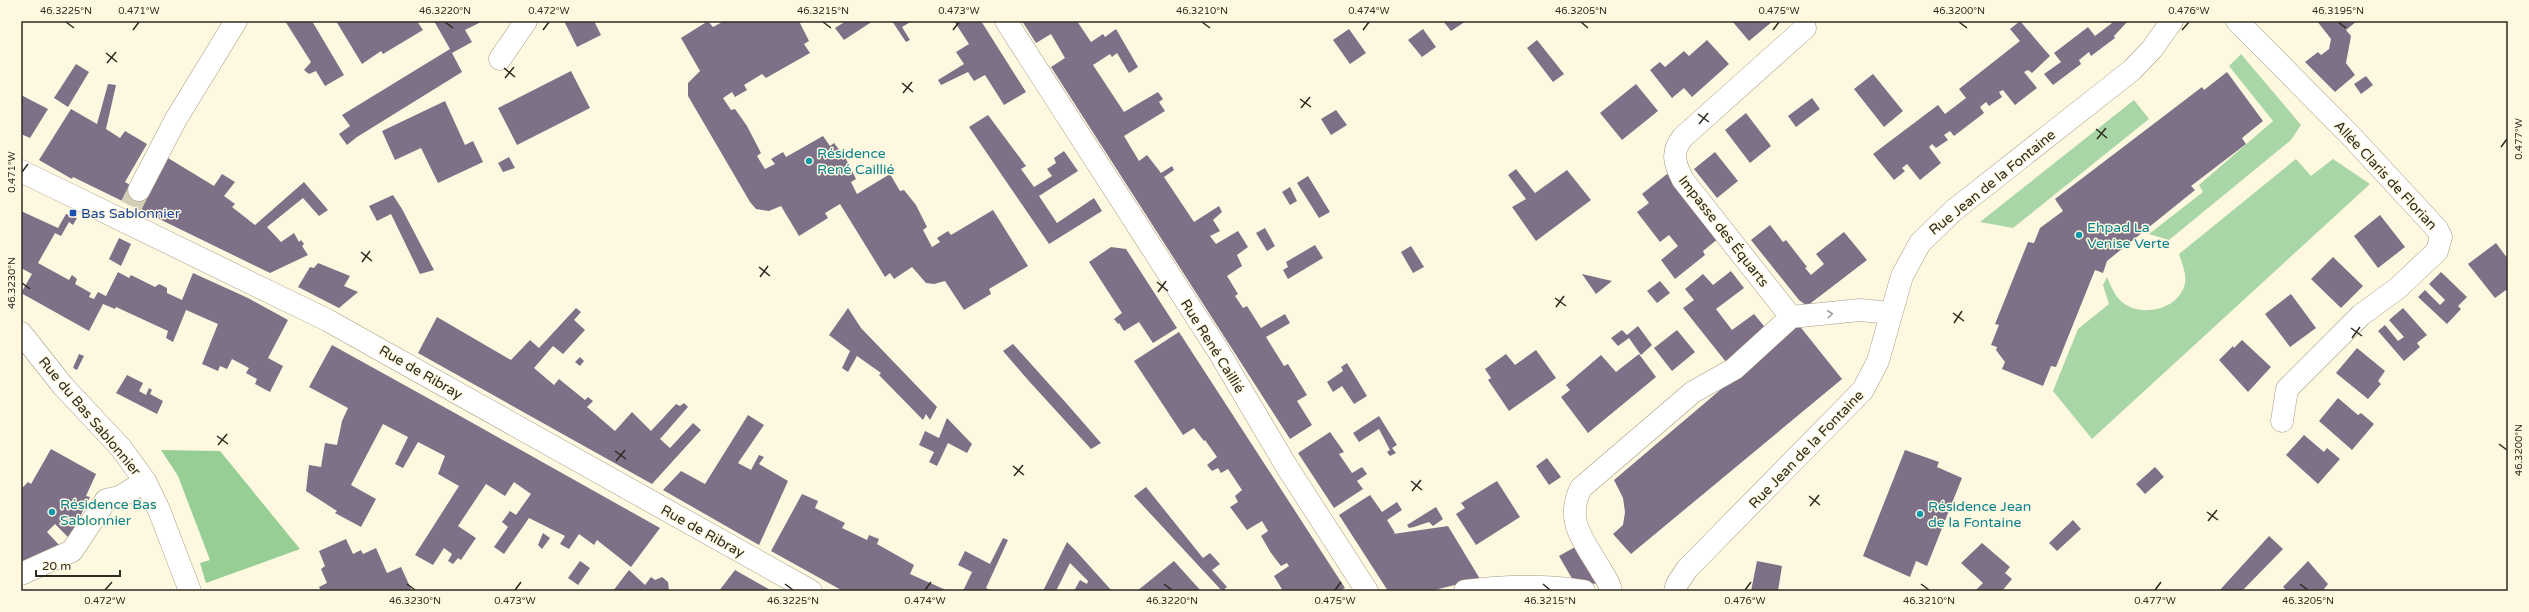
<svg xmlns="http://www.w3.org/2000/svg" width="2529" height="612" font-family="'Varela Round',sans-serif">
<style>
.green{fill:#a8d6a6}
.forest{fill:#96ce94}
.building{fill:#7e7087}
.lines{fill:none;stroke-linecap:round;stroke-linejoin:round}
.minor-tunnel{stroke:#d5cfba;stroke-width:22;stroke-dasharray:22 11;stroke-linecap:butt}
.minor-casing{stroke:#a49c82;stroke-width:23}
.minor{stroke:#fff;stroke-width:22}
.oneway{stroke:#a09f9a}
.ticks{fill:none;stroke:#2d2a1f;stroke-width:1.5}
.culture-dot{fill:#0f9aa8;stroke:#fff8e1;stroke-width:1.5}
.transit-dot{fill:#1a4fb4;stroke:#fff8e1;stroke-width:1.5}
.labels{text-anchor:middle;stroke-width:3;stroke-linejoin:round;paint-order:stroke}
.culture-label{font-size:14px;fill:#0d838f;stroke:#fff8e1;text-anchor:start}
.street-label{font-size:14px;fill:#2d2a1f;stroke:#fff8e1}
.transit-label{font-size:14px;fill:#164399;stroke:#fff8e1;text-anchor:start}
.neatline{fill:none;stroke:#2d2a1f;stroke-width:1.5}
.ticks-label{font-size:10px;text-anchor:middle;fill:#2d2a1f}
</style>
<rect width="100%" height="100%" fill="#fff8e1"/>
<g class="green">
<path d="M2241,54L2301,125L2291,140L2169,240L2149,234L2203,192L2199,185L2273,121L2229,66Z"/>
<path d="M2134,100L2149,119L2013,228L1980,222Z"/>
<path d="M2296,159L2311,176L2333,159L2370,184L2092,439L2053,391L2078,329L2109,304L2103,285L2107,277C2110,284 2114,294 2119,299C2136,318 2175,312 2184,287C2188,276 2182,264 2179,254Z"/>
</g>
<path class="forest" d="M161,450L220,451L300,549L206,583L200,563L210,560L178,476Z"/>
<g class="building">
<path d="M285,21H312L344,75L325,86L316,71L309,74L304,70L311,62Z"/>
<path d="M336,21H417L423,30L383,54L381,51L362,64Z"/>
<path d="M434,21H483L465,30L472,42L452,53L462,72L357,137L347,145L339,134L350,126L342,115L450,49Z"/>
<path d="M564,21H594L601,35L577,47Z"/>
<path d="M708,21L713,27L724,21H799L809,41L804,44L810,53L766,78L762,74L744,85L747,90L735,97L732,92L723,98L731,110L735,109L747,126L761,153L757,156L765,169L775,164L771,159L783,152L786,157L823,136L830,146L834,143L846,159L856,179L851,182L857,194L890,174L900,191L904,190L916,205L927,227L923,230L932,247L940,242L937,238L948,231L951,235L993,210L1028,266L989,289L991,294L964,310L945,281L934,284L926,283L912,267L894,279L890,273L885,277L840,204L825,213L828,218L799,236L781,206L769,211L756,209L750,202L688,96V83L700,71L681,38Z"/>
<path d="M846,21H873L844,40L835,28Z"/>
<path d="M892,21H912L902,27L910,40L906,42Z"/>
<path d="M954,21H981L1026,92L1004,105L985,75L974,81L968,72L941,85L938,80L964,64L956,52L969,44Z"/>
<path d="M1022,21H1077L1091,42L1103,34L1105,37L1116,29L1138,67L1129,73L1117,53L1112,57L1110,54L1093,65L1124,112L1158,92L1163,99L1159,102L1165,111L1124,136L1139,161L1147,155L1161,173L1172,166L1174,170L1164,177L1194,222L1219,206L1222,212L1213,220L1220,231L1210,236L1216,244L1238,231L1248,247L1237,255L1242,266L1227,276L1238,294L1235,296L1243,308L1247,306L1261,328L1285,314L1290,323L1266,337L1284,366L1288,364L1307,395L1297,401L1312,425L1290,439L1051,67L1065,58L1051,34L1036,43Z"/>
<path d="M1443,21H1466L1451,31Z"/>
<path d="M1732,21H1773L1749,41Z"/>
<path d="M2020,21L2050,56L2032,73L2028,70L2024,72L2037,88L2015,105L2003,90L1999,92L2002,97L1989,106L1986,102L1980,107L1984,113L1954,136L1950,131L1944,135L1948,140L1936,148L1932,144L1929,147L1941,163L1920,180L1907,164L1902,168L1905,171L1894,180L1873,154L1938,105L1945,114L1966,98L1959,89L2020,41L2010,29Z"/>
<path d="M2111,21H2128L2114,36L2115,38L2091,56L2089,52L2079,60L2081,64L2053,85L2044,74L2061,62L2054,53L2088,27L2095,36L2112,23Z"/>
<path d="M2317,21H2357L2346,30L2351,36L2346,63L2355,75L2335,92L2305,62L2318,52L2321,55L2329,49L2331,39Z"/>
<path d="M1349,29L1366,53L1350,64L1333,40Z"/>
<path d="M1423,29L1436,47L1422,57L1408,40Z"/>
<path d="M1537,40L1564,74L1553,82L1527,48Z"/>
<path d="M1707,40L1729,64L1692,97L1684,88L1672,98L1650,70L1660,62L1665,67L1684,51L1689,56Z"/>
<path d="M76,64L89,72L68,107L54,98Z"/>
<path d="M571,71L590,108L517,145L498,108Z"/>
<path d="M2227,72L2263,121L2242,138L2246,144L2191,186L2195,190L2107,261L2103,273L2095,270L2056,367L2051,366L2043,386L2002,369L2005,362L1996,350L1997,347L1991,345L1999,325L1995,324L2028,242L2034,243L2040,228L2063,211L2055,199L2202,87L2204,90Z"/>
<path d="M1873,74L1903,111L1884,127L1854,89Z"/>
<path d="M2366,76L2373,85L2361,94L2354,84Z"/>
<path d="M108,84L116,85L106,129L120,138L125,131L147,144L125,182L139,190L168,158L214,186L222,174L235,182L224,196L235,204L232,207L255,225L304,182L328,210L319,216L303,198L267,227L281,242L294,233L299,242L301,240L304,244L302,246L308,255L270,273L73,177L72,179L39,160L71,109L97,124Z"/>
<path d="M1636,84L1658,111L1622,140L1600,113Z"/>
<path d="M21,95L48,109L30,138L21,134Z"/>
<path d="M1812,98L1820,109L1796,127L1788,116Z"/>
<path d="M445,101L465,145L473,141L483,162L438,183L421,148L395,160L382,131Z"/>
<path d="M1336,110L1347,125L1331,135L1321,119Z"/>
<path d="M1746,113L1771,146L1750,163L1725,130Z"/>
<path d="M988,115L1026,166L1021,169L1034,187L1052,176L1047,169L1056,163L1054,158L1064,151L1078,171L1039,196L1057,223L1094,198L1102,211L1049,244L969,127Z"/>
<path d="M1715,152L1738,181L1717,198L1694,169Z"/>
<path d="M509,157L515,168L503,172L498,163Z"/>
<path d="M1516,169L1535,193L1567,170L1591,200L1536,241L1512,207L1526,199L1508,175Z"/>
<path d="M1667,174L1719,238L1703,251L1705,255L1675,279L1661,260L1678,246L1669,235L1660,242L1637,212L1649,203L1642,194Z"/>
<path d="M1308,176L1330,212L1319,218L1297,183Z"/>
<path d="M1290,187L1297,201L1290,205L1282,192Z"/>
<path d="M393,195L402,209L434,270L420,274L391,214L377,221L369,206Z"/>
<path d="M21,211L58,228L66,214L77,218L73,225L69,222L61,236L55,233L38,263L69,280L72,275L77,279L75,284L91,293L89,297L94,299L98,292L106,296L118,272L129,278L131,275L155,287L159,284L167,288V293L182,300L193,273L248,298L288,320L268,358L283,366L270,392L255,384L257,379L246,373L249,368L232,359L227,369L220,366L218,371L202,364L218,324L186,310L173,342L166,338L168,331L116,307L115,309L103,304L89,331L21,293L32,274L21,268Z"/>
<path d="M2380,215L2405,247L2378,268L2354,236Z"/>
<path d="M1770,225L1783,242L1786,240L1807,267L1805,268L1811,275L1824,264L1816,254L1844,232L1867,260L1807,306L1799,300L1751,240Z"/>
<path d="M1265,228L1275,246L1267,251L1256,233Z"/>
<path d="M119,238L131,244L121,266L109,259Z"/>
<path d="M2496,243L2508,259V293L2506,290L2495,298L2468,264Z"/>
<path d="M1315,245L1323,258L1288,279L1283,270L1288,267L1286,262Z"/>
<path d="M1411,246L1424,267L1413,273L1401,252Z"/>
<path d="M1111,247L1126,249L1177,328L1153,343L1139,322L1124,331L1119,323L1118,324L1114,319L1122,313L1089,262Z"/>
<path d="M2333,257L2363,286L2341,308L2311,279Z"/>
<path d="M318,263L350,276L344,286L358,292L339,308L298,287L310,267L314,268Z"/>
<path d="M1731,271L1744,288L1716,309L1732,330L1754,314L1768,331L1726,362L1683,308L1694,300L1685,289L1703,274L1713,285Z"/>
<path d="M2441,272L2467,297L2458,306L2461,309L2447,324L2418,297L2425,290L2440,305L2445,300L2429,284Z"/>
<path d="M1582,274L1612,281L1596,294Z"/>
<path d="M1660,281L1670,293L1657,303L1647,291Z"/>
<path d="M2291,294L2316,328L2290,347L2265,314Z"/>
<path d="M576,308L581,312L574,320L585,330L563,354L553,346L534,368L554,385L559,379L585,400L588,397L593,401L587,407L615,431L632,412L651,431L676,404L680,406L684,403L688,407L660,439L670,448L693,423L701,430L652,484L418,353L437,317L511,360L530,340L539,348Z"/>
<path d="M848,308L861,328L937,407L930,420L926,414L923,420L879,375L881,373L857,356L848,372L842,368L850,351L829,335Z"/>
<path d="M2403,308L2427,335L2417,343L2420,347L2404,361L2378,331L2385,325L2398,341L2404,337L2389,320Z"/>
<path d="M1798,324L1842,379L1631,554L1613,534L1623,525L1625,512L1623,498L1614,480Z"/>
<path d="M1638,326L1652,345L1641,355L1629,338L1618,346L1611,338L1622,330L1627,335Z"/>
<path d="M1677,330L1695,352L1672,371L1654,348Z"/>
<path d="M1179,332L1345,588L1339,591H1283L1274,576L1289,566L1287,563L1281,566L1271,553L1261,536L1268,531L1262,521L1247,530L1230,507L1238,502L1235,496L1242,490L1228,469L1221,473L1218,468L1212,471L1207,465L1217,457L1205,440L1204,441L1194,428L1183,435L1134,361Z"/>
<path d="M2242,340L2271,367L2248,392L2219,360L2233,346L2234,348Z"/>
<path d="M1013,344L1067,404L1101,443L1091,449L1028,380L1003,351Z"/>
<path d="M332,345L453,412L660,528L631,567L597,540L594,545L579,534L569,549L560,544L565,536L529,518L504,554L494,547L508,527L502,522L510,511L516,515L531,494L514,482L505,496L486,484L458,526L476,538L461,560L458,558L453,564L448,561L452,554L444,548L433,565L415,555L459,486L438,474L445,456L418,442L403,468L395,464L408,437L383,424L351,485L376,499L361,527L335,513L337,511L306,491L309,465L321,467L325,443L337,445L342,421L348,408L309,387Z"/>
<path d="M2357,348L2385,371L2378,381L2381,384L2368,399L2336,373Z"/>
<path d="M1536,350L1556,378L1509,411L1488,380L1491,378L1485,369L1506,354L1515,365Z"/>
<path d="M79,354L84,356L77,370L73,368Z"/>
<path d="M1639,354L1656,377L1588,433L1561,397L1570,390L1566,385L1601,355L1616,372Z"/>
<path d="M580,357L584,361L580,366L575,362Z"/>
<path d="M1347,363L1367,396L1354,404L1342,386L1333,392L1327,382L1343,371L1341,367Z"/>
<path d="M127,375L143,383L139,391L146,395L149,388L152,390L150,394L163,401L157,414L116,393Z"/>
<path d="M2338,398L2358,415L2361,413L2374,424L2352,450L2319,421Z"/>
<path d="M748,415L764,425L738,463L751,470L759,455L764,457L759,464L788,481L759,545L663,490L681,471L705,484Z"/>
<path d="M1379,416L1397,445L1392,448L1396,453L1390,456L1387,452L1390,450L1379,429L1359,442L1353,433Z"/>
<path d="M947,418L972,444L967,453L948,443L937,466L929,462L934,452L919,445L925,431L939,438Z"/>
<path d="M1330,432L1344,452L1339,454L1352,473L1362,467L1367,474L1357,481L1363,489L1334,508L1298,453Z"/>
<path d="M2304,435L2324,452L2327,448L2340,459L2318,484L2286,455Z"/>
<path d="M51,449L96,474L86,496L90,497L69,538L55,524L47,532L60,546L21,564V489L28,482L31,484Z"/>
<path d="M1905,450L1939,462L1937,467L1962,478L1927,566L1916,561L1910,577L1863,556Z"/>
<path d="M1547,458L1561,477L1549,485L1536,466Z"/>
<path d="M2155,467L2164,477L2145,494L2136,484Z"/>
<path d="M1497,481L1520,517L1476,545L1456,514L1465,508L1461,503Z"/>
<path d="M1146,487L1203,558L1210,553L1220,564L1212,570L1227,587L1222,591L1134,496Z"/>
<path d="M802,494L818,501L815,508L845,523L842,528L867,540L869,535L879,539L877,544L914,565L910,574L948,591H843L771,551Z"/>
<path d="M1370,495L1382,512L1397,502L1402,510L1387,520L1395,533L1393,534L1448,526L1480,579L1430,591H1388L1339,515Z"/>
<path d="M1436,507L1443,519L1433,526L1429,522L1414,527L1409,528L1407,525Z"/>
<path d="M2073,520L2081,529L2057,551L2049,543Z"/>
<path d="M543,533L550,538L542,549L538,545Z"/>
<path d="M2269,536L2283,549L2242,591H2219Z"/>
<path d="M1003,538L1008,540L986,588L992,591H963L972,572L958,565L965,551L990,564Z"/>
<path d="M346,539L353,554L361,550L363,554L376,548L387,573L401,567L412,591H321L319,587L327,583L321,569L325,566L319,551Z"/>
<path d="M1067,542L1076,551L1112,591H1074L1080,580L1087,584L1088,581L1070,563L1056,591H1043Z"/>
<path d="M1982,543L2010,567L2005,573L2012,579L2002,591H1975L1983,583L1961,563Z"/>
<path d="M1575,547L1598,584L1574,582L1559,556Z"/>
<path d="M580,561L590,568L578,585L568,578Z"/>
<path d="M1174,561L1201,591H1137Z"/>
<path d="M1757,561L1782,566L1778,591H1751Z"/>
<path d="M2308,561L2328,584L2324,589L2326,591H2287L2283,587Z"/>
<path d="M629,570L645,585L651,577L655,580L662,577L668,582L669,591H613Z"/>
<path d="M735,570L772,591H719Z"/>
</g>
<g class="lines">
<path class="minor-tunnel" d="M131,206L139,190"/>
<g class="minor-casing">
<g id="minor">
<path d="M1006,21L1217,349L1287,467L1367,591"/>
<path d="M2237,21L2350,135L2437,229L2441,237L2437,251L2398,288L2361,315L2287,389L2282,421"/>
<path d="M500,59L526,21"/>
<path d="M21,171L327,320L811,591"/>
<path d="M139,190L176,119L236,21"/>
<path d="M1791,317L1683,180C1674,163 1671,152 1683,137L1805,28"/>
<path d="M21,333L63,386L121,448L145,481L159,510L190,591"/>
<path d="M21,574L72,551L106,500L120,497L145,481"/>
<path d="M1465,591C1504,586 1545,585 1584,591"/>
<path d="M1611,591C1610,584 1606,578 1602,572C1585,542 1564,522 1581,488L1693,392L1734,369L1791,317L1860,310L1891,313"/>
<path d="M1675,591L1677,584L1687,569L1863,390L1878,361L1902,276L1920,243L1953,211L2132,70L2152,49L2172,21"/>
</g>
</g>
<use href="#minor" class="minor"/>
</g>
<defs><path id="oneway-chevron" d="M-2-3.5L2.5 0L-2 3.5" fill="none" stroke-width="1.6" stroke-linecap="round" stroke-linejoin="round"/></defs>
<use class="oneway" href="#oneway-chevron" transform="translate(1830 314) rotate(-6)"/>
<path class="ticks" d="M66,22L74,28M445,22L453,28M823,22L831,28M1202,22L1210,28M1581,22L1588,28M1959,22L1967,28M2338,22L2346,28M133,30L139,22M543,30L549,22M953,30L959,22M1363,30L1369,22M1773,30L1779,22M2182,30L2189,22M106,53L117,62M107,63L116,52M504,68L515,77M505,78L514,67M902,83L913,92M903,93L912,82M1300,99L1311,107M1301,108L1310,97M1698,114L1709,122M1699,124L1708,113M2096,129L2107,138M2097,139L2106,128M2501,147L2507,139M22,172L28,164M361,252L372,261M362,262L370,251M759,267L770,276M760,277L768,266M1157,282L1168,291M22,283L30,289M1158,292L1166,281M1555,298L1566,306M1556,307L1564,296M1953,313L1964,321M1954,323L1962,311M2351,328L2362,336M2352,338L2360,327M217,436L228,444M2499,444L2507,450M218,445L227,434M615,451L626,459M616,461L625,450M1013,466L1024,475M1014,476L1023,465M1411,481L1422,490M1412,491L1421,480M1809,496L1820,505M1810,506L1819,495M2207,512L2218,520M2208,521L2217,510M407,584L415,590M785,584L793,590M1164,584L1172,590M1543,584L1550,590M1921,584L1929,590M2300,584L2308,590M105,590L112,582M515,590L521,582M925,590L931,582M1335,590L1341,582M1745,590L1751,582M2155,590L2161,582"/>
<g class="culture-dot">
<circle cx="809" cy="161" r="4"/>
<circle cx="2079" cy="235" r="4"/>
<circle cx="52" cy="512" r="4"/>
<circle cx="1920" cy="514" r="4"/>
</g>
<rect class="transit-dot" x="69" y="209" width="8" height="8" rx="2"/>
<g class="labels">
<g class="culture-label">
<text x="817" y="158">Résidence<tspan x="817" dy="16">René Caillié</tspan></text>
<text x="2087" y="232">Ehpad La<tspan x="2087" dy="16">Venise Verte</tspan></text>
<text x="60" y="509">Résidence Bas<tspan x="60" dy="16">Sablonnier</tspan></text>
<text x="1928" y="511">Résidence Jean<tspan x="1928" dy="16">de la Fontaine</tspan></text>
</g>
<g class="street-label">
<text transform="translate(2386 175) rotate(47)" y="5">Allée Claris de Florian</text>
<text transform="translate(1992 182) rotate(-39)" y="5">Rue Jean de la Fontaine</text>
<text transform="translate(1724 231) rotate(52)" y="5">Impasse des Équarts</text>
<text transform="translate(1213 346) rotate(58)" y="5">Rue René Caillié</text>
<text transform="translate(421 372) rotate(30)" y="5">Rue de Ribray</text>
<text transform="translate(90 416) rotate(50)" y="5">Rue du Bas Sablonnier</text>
<text transform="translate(1806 449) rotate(-46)" y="5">Rue Jean de la Fontaine</text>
<text transform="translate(703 531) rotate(29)" y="5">Rue de Ribray</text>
</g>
<g class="transit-label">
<text x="81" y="218">Bas Sablonnier</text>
</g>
</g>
<rect width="2529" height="612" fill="none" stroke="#fff8e1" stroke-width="44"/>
<path d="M36 570v6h84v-6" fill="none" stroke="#2d2a1f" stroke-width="2"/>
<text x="42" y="570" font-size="12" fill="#2d2a1f" stroke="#fff8e1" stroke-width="3" paint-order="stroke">20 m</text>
<rect x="22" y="22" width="2485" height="568" class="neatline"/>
<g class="ticks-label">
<text x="66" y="14">46.3225°N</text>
<text x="139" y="14">0.471°W</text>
<text x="445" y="14">46.3220°N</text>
<text x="549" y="14">0.472°W</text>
<text x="823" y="14">46.3215°N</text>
<text x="959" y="14">0.473°W</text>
<text x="1202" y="14">46.3210°N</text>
<text x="1369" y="14">0.474°W</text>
<text x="1581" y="14">46.3205°N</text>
<text x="1779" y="14">0.475°W</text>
<text x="1959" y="14">46.3200°N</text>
<text x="2189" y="14">0.476°W</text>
<text x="2338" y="14">46.3195°N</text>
<text transform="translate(2518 139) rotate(-90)" y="4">0.477°W</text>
<text transform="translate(11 172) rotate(-90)" y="4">0.471°W</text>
<text transform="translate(11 283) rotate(-90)" y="4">46.3230°N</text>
<text transform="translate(2518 450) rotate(-90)" y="4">46.3200°N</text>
<text x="105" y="604">0.472°W</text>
<text x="415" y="604">46.3230°N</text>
<text x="515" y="604">0.473°W</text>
<text x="793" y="604">46.3225°N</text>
<text x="925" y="604">0.474°W</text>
<text x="1172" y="604">46.3220°N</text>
<text x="1335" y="604">0.475°W</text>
<text x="1550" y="604">46.3215°N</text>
<text x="1745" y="604">0.476°W</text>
<text x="1929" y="604">46.3210°N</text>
<text x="2155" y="604">0.477°W</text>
<text x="2308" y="604">46.3205°N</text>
</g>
</svg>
